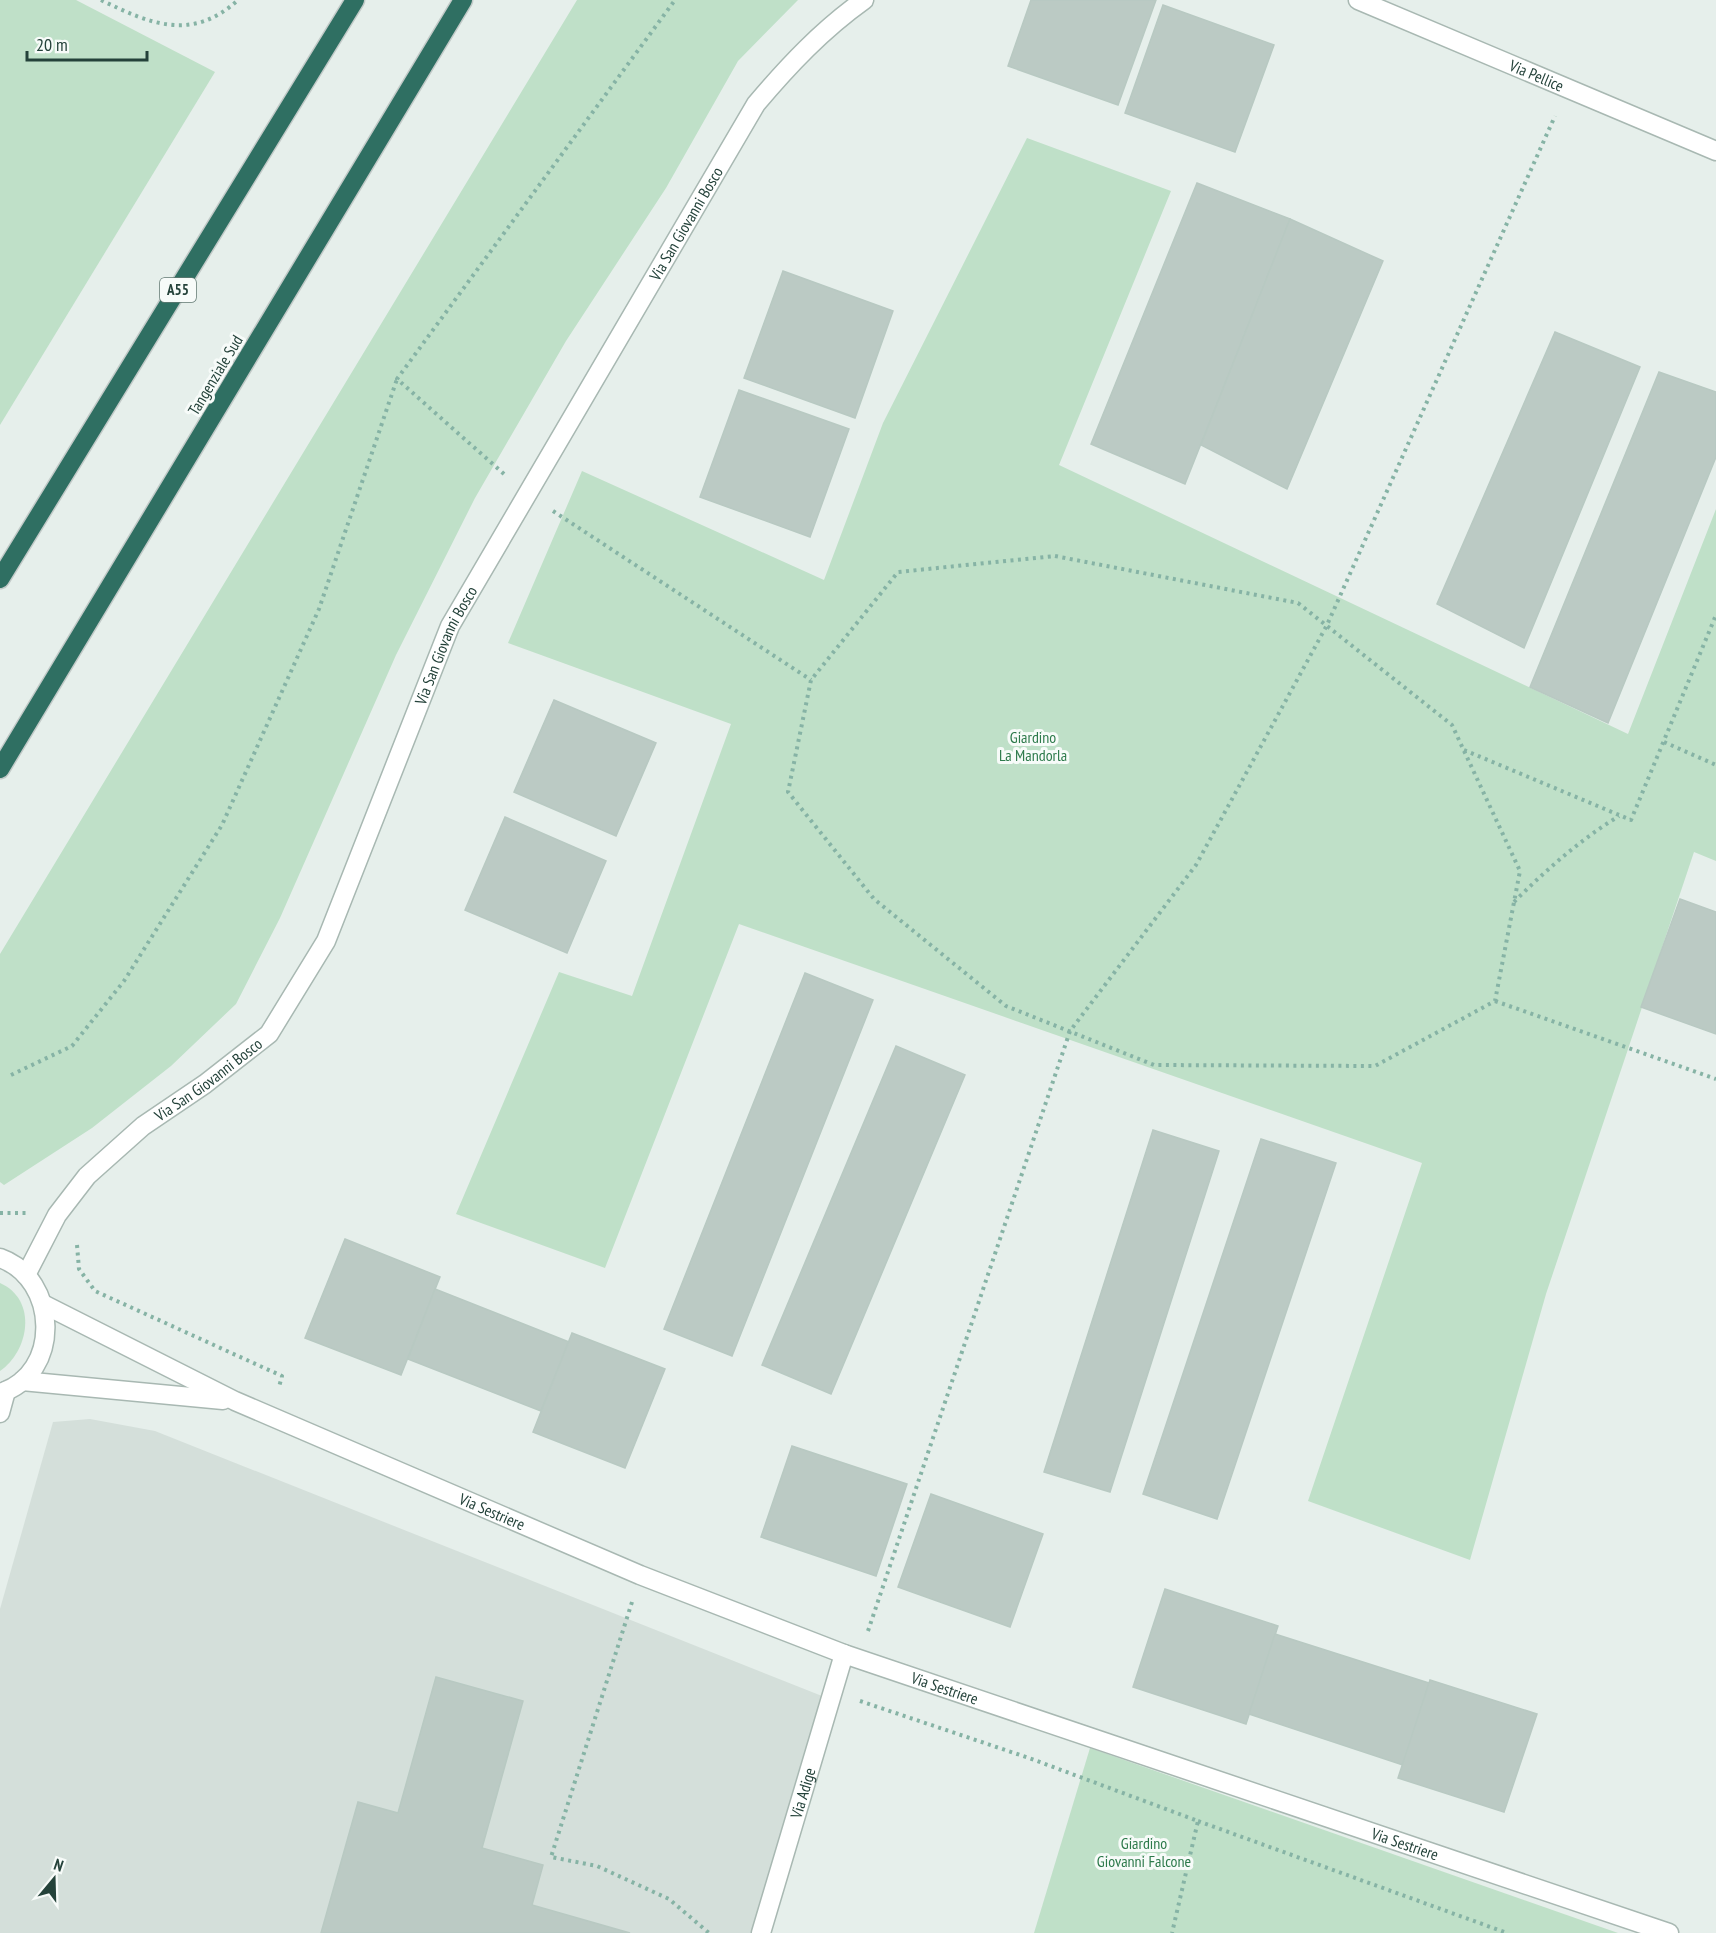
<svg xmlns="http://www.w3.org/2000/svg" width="1716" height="1933" font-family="'PT Sans Narrow',sans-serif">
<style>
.built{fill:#d4dfda}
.green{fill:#bfe0c8}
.building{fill:#bbcac4;stroke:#b8c9c2;stroke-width:1.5}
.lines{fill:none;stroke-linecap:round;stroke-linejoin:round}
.minor-casing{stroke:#a8b8b2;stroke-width:21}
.motorway-casing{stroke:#c2cac8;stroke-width:21}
.path{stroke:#86b3a5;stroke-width:4;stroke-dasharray:3 4.5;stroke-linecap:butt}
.minor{stroke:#fff;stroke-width:18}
.motorway{stroke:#2f6f62;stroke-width:18}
.labels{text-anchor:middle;stroke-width:6;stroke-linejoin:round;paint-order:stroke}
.shield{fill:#f7fbf9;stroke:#637a73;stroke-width:1.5}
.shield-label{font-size:15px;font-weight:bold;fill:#24423a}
.street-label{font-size:16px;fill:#24423a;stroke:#f7fbf9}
.park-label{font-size:16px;fill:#2d7a4b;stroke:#f7fbf9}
</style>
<rect width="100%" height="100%" fill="#e6efeb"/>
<path class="built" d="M90,1419L155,1431L822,1696L753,1933H0V1609L53,1422Z"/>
<g class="green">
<path d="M0,0H76L215,72L0,425Z"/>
<path d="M577,0H798L738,61L666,188L566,341L475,498L396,655L280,918L236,1004L171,1066L92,1128L4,1185L0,1182V954Z"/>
<path d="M1027,138L1171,191L1059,465L1628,734L1716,509V861L1694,852L1546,1294L1470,1560L1308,1501L1422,1163L739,924L605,1268L456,1214L559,972L632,996L731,724L508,643L582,471L824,580L883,423Z"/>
<path d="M0,1283C38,1300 29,1351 0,1371Z"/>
<path d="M1090,1748L1618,1933H1034Z"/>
</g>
<g class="building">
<path d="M1031,0H1156L1118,105L1008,66Z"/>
<path d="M1163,5L1274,45L1235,152L1125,113Z"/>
<path d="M1197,183L1290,219L1185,484L1091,444Z"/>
<path d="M1290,219L1383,261L1287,489L1201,445Z"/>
<path d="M783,271L893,311L855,418L744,378Z"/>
<path d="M1555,332L1640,367L1524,648L1437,604Z"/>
<path d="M1659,372L1716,392V457L1608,723L1530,687Z"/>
<path d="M739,390L849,429L810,537L700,497Z"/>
<path d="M554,700L656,743L616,836L514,792Z"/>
<path d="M505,817L606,861L567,953L465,910Z"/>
<path d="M1680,899L1716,912V1034L1641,1007Z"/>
<path d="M805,973L873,1000L732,1356L664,1329Z"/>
<path d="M896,1046L965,1075L831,1394L762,1365Z"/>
<path d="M1153,1130L1219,1151L1110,1492L1044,1472Z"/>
<path d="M1261,1139L1336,1163L1217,1519L1143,1494Z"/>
<path d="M345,1239L440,1277L401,1375L305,1338Z"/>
<path d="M435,1289L569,1342L541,1411L408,1359Z"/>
<path d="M572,1333L665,1369L625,1468L533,1432Z"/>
<path d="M792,1446L907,1484L876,1576L761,1537Z"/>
<path d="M931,1494L1043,1534L1010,1627L898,1587Z"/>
<path d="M1165,1589L1278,1626L1246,1724L1133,1687Z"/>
<path d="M1275,1634L1429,1683L1403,1765L1249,1714Z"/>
<path d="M436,1677L523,1701L482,1848L543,1865L532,1905L630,1933H321L358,1802L398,1813Z"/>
<path d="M1430,1680L1537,1714L1504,1812L1398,1778Z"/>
</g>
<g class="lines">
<g class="minor-casing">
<g id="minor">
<path id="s1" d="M1358,0L1716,151"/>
<path d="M0,1258C59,1279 62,1374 0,1393"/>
<path id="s2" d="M26,1275L57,1215L87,1176L143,1126L205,1084L269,1034L326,941L450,626L756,104C789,65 822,30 864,0"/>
<path id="s3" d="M43,1304L235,1401L640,1575L844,1654L1669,1933"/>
<path d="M22,1381L223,1400"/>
<path d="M0,1413L6,1391"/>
<path id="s4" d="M761,1933L844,1654"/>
</g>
</g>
<g class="motorway-casing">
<g id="motorway">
<path d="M0,579L355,0"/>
<path d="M0,769L463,0"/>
</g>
</g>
<g class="path">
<path d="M101,0C150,24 192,42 238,0"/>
<path d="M504,474L397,379L675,0"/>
<path d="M553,511L811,680"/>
<path d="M1055,556L1298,603L1452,725L1520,871L1495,1001L1375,1066L1154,1065L1006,1006L874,899L788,792L811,680L898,572Z"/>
<path d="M1664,742L1716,765"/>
<path d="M1464,750L1631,820L1716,615"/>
<path d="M1514,902C1547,869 1580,840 1619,816"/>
<path d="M1495,1001L1716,1079"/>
<path d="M11,1075L72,1046L124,981L222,825L319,609L397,379"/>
<path d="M0,1213H26"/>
<path d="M77,1245L79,1269L95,1291L282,1376L279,1387"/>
<path d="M632,1602L551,1857L597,1866L669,1899L709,1933"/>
<path d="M868,1631L1070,1031L1196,865L1327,625L1555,116"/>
<path d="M860,1701L1029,1758L1198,1821L1172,1933"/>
<path d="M1198,1821L1507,1933"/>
</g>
<use href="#minor" class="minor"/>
<use href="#motorway" class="motorway"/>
</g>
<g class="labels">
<rect class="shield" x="160" y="278" width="36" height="24" rx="4.5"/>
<g class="shield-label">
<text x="178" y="295">A55</text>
</g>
<g class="street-label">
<text dy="6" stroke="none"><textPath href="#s1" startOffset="194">Via Pellice</textPath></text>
<text dy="6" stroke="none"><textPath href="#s2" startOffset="1262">Via San Giovanni Bosco</textPath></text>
<text transform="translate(215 375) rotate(-59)" y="6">Tangenziale Sud</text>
<text dy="6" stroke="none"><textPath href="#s2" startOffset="776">Via San Giovanni Bosco</textPath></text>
<text dy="6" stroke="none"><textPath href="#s2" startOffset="272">Via San Giovanni Bosco</textPath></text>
<text dy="6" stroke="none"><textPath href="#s3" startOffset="495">Via Sestriere</textPath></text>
<text dy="6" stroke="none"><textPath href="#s3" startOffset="981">Via Sestriere</textPath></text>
<text dy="6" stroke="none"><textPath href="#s4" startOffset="146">Via Adige</textPath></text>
<text dy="6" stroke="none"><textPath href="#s3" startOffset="1467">Via Sestriere</textPath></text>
</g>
<g class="park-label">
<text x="1033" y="743">Giardino<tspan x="1033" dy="18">La Mandorla</tspan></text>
<text x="1144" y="1849">Giardino<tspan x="1144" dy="18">Giovanni Falcone</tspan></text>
</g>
</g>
<g transform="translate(54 1879) rotate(19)" stroke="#f7fbf9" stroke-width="4.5" paint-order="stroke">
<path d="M0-4.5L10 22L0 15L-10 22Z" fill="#24423a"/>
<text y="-9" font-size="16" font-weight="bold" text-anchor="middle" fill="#24423a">N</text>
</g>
<path d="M27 51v9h120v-9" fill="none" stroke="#24423a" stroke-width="3"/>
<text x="36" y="51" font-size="18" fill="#24423a" stroke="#f7fbf9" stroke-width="4.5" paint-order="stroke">20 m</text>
</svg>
